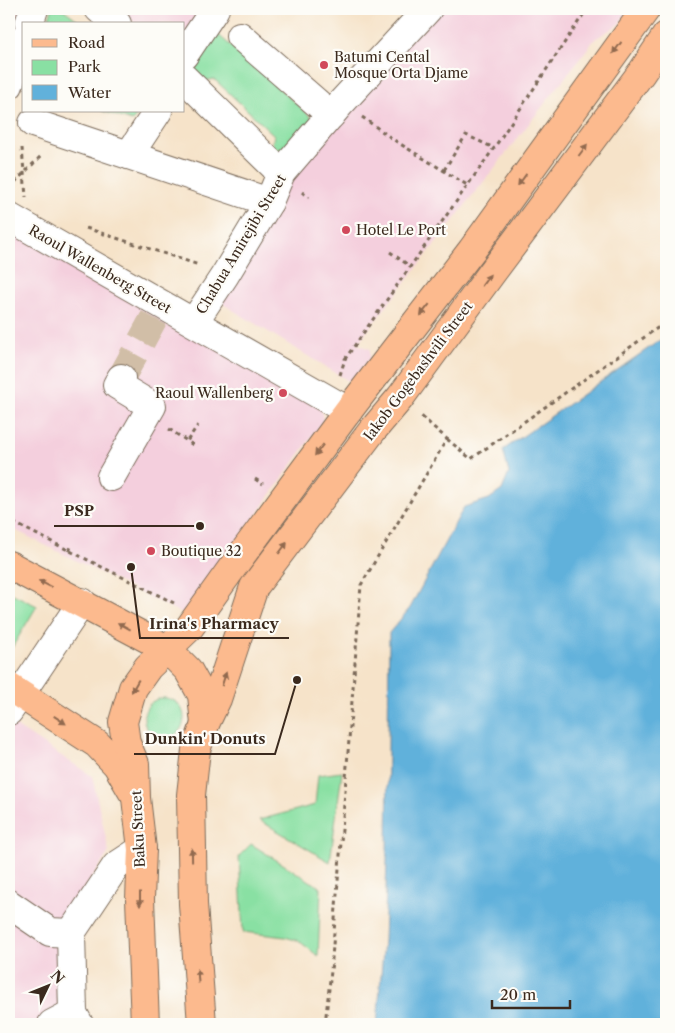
<svg xmlns="http://www.w3.org/2000/svg" width="675" height="1033" font-family="'Libre Caslon Text',serif">
<style>
.built{fill:#f4cfdd}
.green{fill:#89e0a3;stroke:#628560}
.water{fill:#61b1db;stroke:#4e6e7c}
.lines{fill:none;stroke-linecap:round;stroke-linejoin:round}
.minor-tunnel{stroke:#d1bea7;stroke-width:28;stroke-dasharray:28 14;stroke-linecap:butt}
.minor-casing{stroke:#7c6b5a;stroke-width:30}
.major-casing{stroke:#7c6b5a;stroke-width:30}
.path{stroke:#7c6b5a;stroke-width:3;stroke-dasharray:4 4;stroke-linecap:butt}
.minor{stroke:#fff;stroke-width:28}
.major{stroke:#fcba8e;stroke-width:28}
.oneway{fill:#926b50}
.poi-dot{fill:#d1495b;stroke:#fdfcf7;stroke-width:2}
.labels{text-anchor:middle;stroke-width:4.5;stroke-linejoin:round;paint-order:stroke}
.poi-label{font-size:14px;fill:#3b2a1e;stroke:#fdfcf7;text-anchor:start}
.street-label{font-size:14px;fill:#3b2a1e;stroke:#fdfcf7}
.leader{fill:none;stroke:#3b2a1e;stroke-width:2}
.callout-dot{fill:#3b2a1e;stroke:#fdfcf7;stroke-width:2}
.callout-label{font-size:15px;text-anchor:middle;font-weight:bold;fill:#3b2a1e;stroke:#fdfcf7;stroke-width:4.5;stroke-linejoin:round;paint-order:stroke}
</style>
<rect width="100%" height="100%" fill="#fdfcf7"/>
<filter id="ink" filterUnits="userSpaceOnUse"><feTurbulence type="fractalNoise" baseFrequency=".02" numOctaves="2"/><feDisplacementMap in="SourceGraphic" scale="10" xChannelSelector="R" yChannelSelector="G"/><feConvolveMatrix kernelMatrix="1 2 1 2 8 2 1 2 1" color-interpolation-filters="sRGB"/></filter>
<filter id="wash" filterUnits="userSpaceOnUse"><feTurbulence type="fractalNoise" baseFrequency=".0096" numOctaves="4" result="noise"/><feDisplacementMap in="SourceGraphic" scale="20" xChannelSelector="R" yChannelSelector="G"/><feGaussianBlur stdDeviation="1.12" result="paint"/><feColorMatrix in="noise" values="0 0 0 0 0 0 0 0 0 0 0 0 0 0 0 0 0 1.4 0 .05"/><feComposite in="paint" operator="in"/></filter>
<g filter="url(#wash)">
<rect width="100%" height="100%" fill="#f6e3c9"/>
<g class="built">
<path d="M9,9H23L9,51Z"/>
<path d="M118,9H206L184,41V24H136Z"/>
<path d="M433,9H629L619,24L595,39L357,344L370,349V358L352,383L223,304L221,285L278,191Z"/>
<path d="M9,230L321,408L323,421L185,615L9,527Z"/>
<path d="M11,723L92,776L109,852L65,919L71,1024H9V726Z"/>
</g>
<g class="green">
<path d="M52,9H63L83,24H47Z"/>
<path d="M214,31L318,123L294,151H281L272,145L274,135L214,79L204,81L192,70L193,61Z"/>
<path d="M102,111H141L132,121Z"/>
<path d="M9,592L37,606L10,651L9,650Z"/>
<circle cx="164" cy="718" r="20"/>
<path d="M342,772L330,862L259,820L315,805L318,775Z"/>
<path d="M251,844L321,888L318,956L299,941L285,937L243,932L239,856Z"/>
</g>
<path class="water" d="M666,336V1024H377L384,940L387,861L389,633L410,608L464,507L489,499L502,490L509,473L503,450Z"/>
</g>
<g filter="url(#ink)">
<g class="lines">
<path class="minor-tunnel" d="M121,378L154,318"/>
<g class="minor-casing">
<g id="minor">
<path d="M99,9L117,24"/>
<path d="M29,24L34,9"/>
<path d="M240,36L331,115"/>
<path d="M184,55L215,9"/>
<path d="M184,78L281,173"/>
<path d="M9,85L24,39"/>
<path d="M33,123L269,202"/>
<path d="M129,155L158,111"/>
<path d="M9,217L348,411"/>
<path d="M194,322L225,275L269,202L281,173L341,103L428,9"/>
<path d="M111,477L152,406L117,385L121,378"/>
<path d="M9,711L82,602"/>
<path d="M9,904L50,932L71,933"/>
<path d="M52,1024L73,1013"/>
<path d="M79,1024L73,1013L71,933L116,866L142,849"/>
</g>
</g>
<g class="major-casing">
<g id="major">
<path d="M9,565L167,649L188,670L202,695L205,724"/>
<path d="M9,687L97,744L117,765L132,791"/>
<path d="M145,1024L140,899L142,849L136,798L135,764L126,743L123,722L133,688L148,667L189,628L232,568L348,411L472,250L646,9"/>
<path d="M202,1024L193,904L191,795L196,750L205,724L217,699L254,587L372,431L400,398L491,274L642,72L666,36"/>
</g>
</g>
<g class="path">
<path d="M362,117L397,142L467,185"/>
<path d="M22,148L26,197"/>
<path d="M444,170L466,135L494,148"/>
<path d="M9,188L42,155"/>
<path d="M302,192L309,198"/>
<path d="M86,228L199,265"/>
<path d="M390,252L411,267"/>
<path d="M340,375L345,359L494,148L587,9"/>
<path d="M169,429L187,441"/>
<path d="M447,439L471,459L666,322"/>
<path d="M193,445L187,441L198,425"/>
<path d="M255,479L263,484"/>
<path d="M9,528L12,522L174,603"/>
<path d="M69,551L72,545"/>
<path d="M325,1024L331,971L361,585L447,439L420,415"/>
</g>
<use href="#minor" class="minor"/>
<use href="#major" class="major"/>
</g>
<defs><path id="oneway-solid" d="M-6-.8H1V-3.2L6.5 0L1 3.2V.8H-6Z" transform="scale(1.25)"/></defs>
<g class="oneway">
<use href="#oneway-solid" transform="translate(617 48) rotate(126)"/>
<use href="#oneway-solid" transform="translate(583 150) rotate(-53)"/>
<use href="#oneway-solid" transform="translate(522 180) rotate(126)"/>
<use href="#oneway-solid" transform="translate(486 280) rotate(-54)"/>
<use href="#oneway-solid" transform="translate(425 310) rotate(128)"/>
<use href="#oneway-solid" transform="translate(319 450) rotate(127)"/>
<use href="#oneway-solid" transform="translate(283 548) rotate(-53)"/>
<use href="#oneway-solid" transform="translate(45 584) rotate(-153)"/>
<use href="#oneway-solid" transform="translate(124 626) rotate(-152)"/>
<use href="#oneway-solid" transform="translate(224 679) rotate(-72)"/>
<use href="#oneway-solid" transform="translate(135 686) rotate(119)"/>
<use href="#oneway-solid" transform="translate(60 720) rotate(33)"/>
<use href="#oneway-solid" transform="translate(192 855) rotate(-91)"/>
<use href="#oneway-solid" transform="translate(140 899) rotate(90)"/>
<use href="#oneway-solid" transform="translate(198 976) rotate(-94)"/>
</g>
</g>
<g class="poi-dot">
<circle cx="324" cy="65" r="5"/>
<circle cx="346" cy="230" r="5"/>
<circle cx="283" cy="393" r="5"/>
<circle cx="151" cy="551" r="5"/>
</g>
<g class="labels">
<g class="poi-label">
<text x="334" y="62">Batumi Cental<tspan x="334" dy="16">Mosque Orta Djame</tspan></text>
<text x="356" y="235">Hotel Le Port</text>
<text x="273" y="398" text-anchor="end">Raoul Wallenberg</text>
<text x="161" y="556">Boutique 32</text>
</g>
<g class="street-label">
<text transform="translate(241 244) rotate(-59)" y="5">Chabua Amirejibi Street</text>
<text transform="translate(100 269) rotate(30)" y="5">Raoul Wallenberg Street</text>
<text transform="translate(418 371) rotate(-53)" y="5">Iakob Gogebashvili Street</text>
<text transform="translate(138 829) rotate(-93)" y="5">Baku Street</text>
</g>
</g>
<path class="leader" d="M200 526L104 526H54M131 567L140 638H289M297 680L275 754H134"/>
<g class="callout-dot">
<circle cx="200" cy="526" r="5"/>
<circle cx="131" cy="567" r="5"/>
<circle cx="297" cy="680" r="5"/>
</g>
<g class="callout-label">
<text x="79" y="516">PSP</text>
<text x="214" y="629">Irina's Pharmacy</text>
<text x="205" y="744">Dunkin' Donuts</text>
</g>
<rect width="675" height="1033" fill="none" stroke="#fdfcf7" stroke-width="30"/>
<rect x="22" y="22" width="162" height="90" fill="#fdfcf7" stroke="#afa8a0"/>
<rect x="32" y="39" width="25" height="8" fill="#fcba8e" stroke="#afa8a0"/>
<text x="68" y="48" font-size="15" fill="#3b2a1e">Road</text>
<rect x="32" y="60" width="25" height="15" fill="#89e0a3" stroke="#afa8a0"/>
<text x="68" y="72" font-size="15" fill="#3b2a1e">Park</text>
<rect x="32" y="85" width="25" height="15" fill="#61b1db" stroke="#afa8a0"/>
<text x="68" y="98" font-size="15" fill="#3b2a1e">Water</text>
<g transform="translate(48 986) rotate(47)" stroke="#fdfcf7" stroke-width="4" paint-order="stroke">
<path d="M0-4L9 19L0 12L-9 19Z" fill="#3b2a1e"/>
<text y="-8" font-size="14" font-weight="bold" text-anchor="middle" fill="#3b2a1e">N</text>
</g>
<path d="M492 1000v8h78v-8" fill="none" stroke="#3b2a1e" stroke-width="2.5"/>
<text x="500" y="1000" font-size="15" fill="#3b2a1e" stroke="#fdfcf7" stroke-width="4" paint-order="stroke">20 m</text>
</svg>
